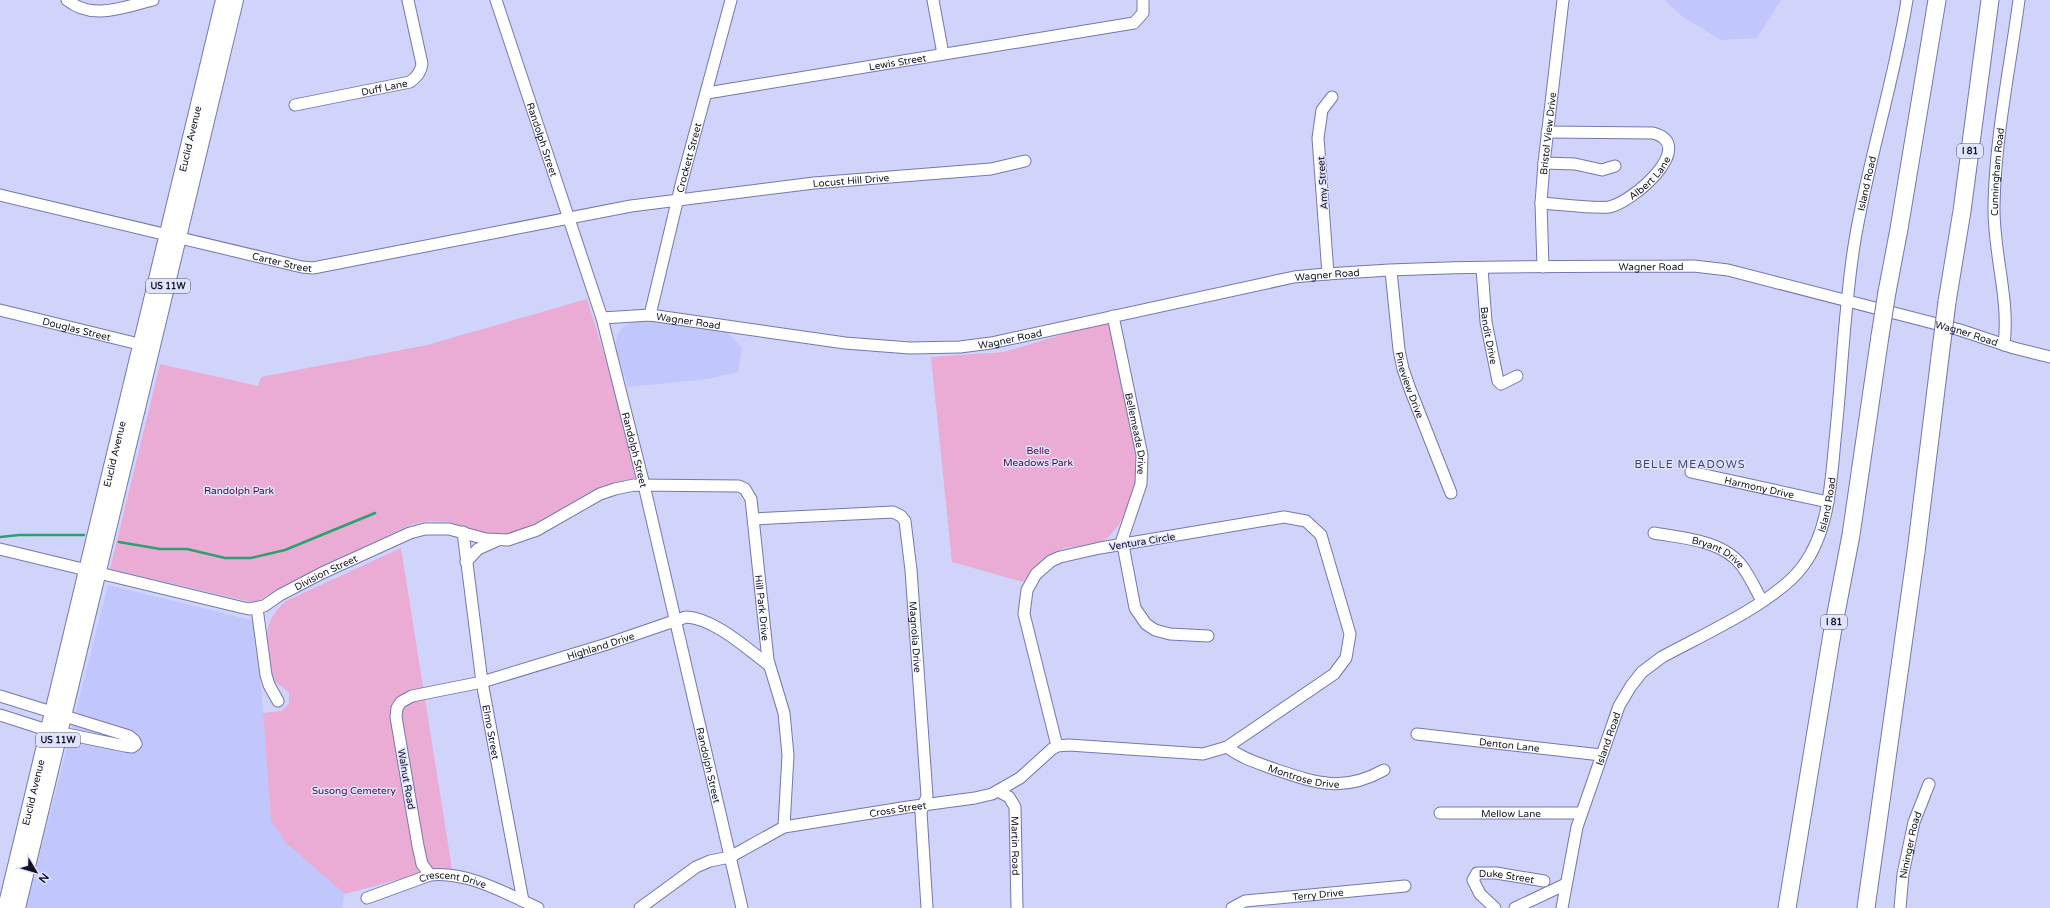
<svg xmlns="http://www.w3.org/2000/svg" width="2050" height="908" font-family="'Varela Round',sans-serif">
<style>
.built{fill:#c1c6fd}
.green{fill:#eaabd4}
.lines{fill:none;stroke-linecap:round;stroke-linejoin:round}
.stream{stroke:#2ba16f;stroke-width:2.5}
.minor-casing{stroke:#7377af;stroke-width:13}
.major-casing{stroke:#7377af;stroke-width:16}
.highway-casing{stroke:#7377af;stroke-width:19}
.minor{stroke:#fff;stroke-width:11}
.major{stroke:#fff;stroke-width:14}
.highway{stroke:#fff;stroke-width:17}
.highway-bridge-casing{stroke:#7377af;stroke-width:19;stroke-linecap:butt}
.highway-bridge{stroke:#fff;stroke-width:17}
.labels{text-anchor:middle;stroke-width:3;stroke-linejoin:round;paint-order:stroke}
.shield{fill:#e0e3fc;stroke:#505168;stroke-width:1}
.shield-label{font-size:9px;font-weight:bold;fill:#121329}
.street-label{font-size:10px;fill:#121329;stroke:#e0e3fc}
.park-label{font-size:10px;fill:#530241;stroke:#e0e3fc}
.neighbourhood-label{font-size:11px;letter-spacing:1px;fill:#3e4073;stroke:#e0e3fc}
</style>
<rect width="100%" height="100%" fill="#d0d4fa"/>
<g class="built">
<path d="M1665,0H1781L1757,38L1721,40L1683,17Z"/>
<path d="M643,319L727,332L742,348L738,372L708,379L628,387L615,347L618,334L622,328L631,322Z"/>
<path d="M108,585L252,620L257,630L271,821L286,843L345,894L342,908H26Z"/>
</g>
<g class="green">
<path d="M587,299L619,402L637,476L628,482L536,527L507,536L489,535L449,522L430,521L413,524L300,578L259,600L251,602L110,569L160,364L258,386L261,377L427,345Z"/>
<path d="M1104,322L1110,326L1115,343L1138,470L1133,494L1120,523L1109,537L1099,543L1064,548L1044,559L1023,582L952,562L931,357L1004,352Z"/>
<path d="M401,548L452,869L418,874L345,894L286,843L271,821L263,713L281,711L289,704V692L272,680C267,648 258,625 286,601Z"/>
</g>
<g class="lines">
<g class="stream">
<path d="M0,537L19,535H84"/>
<path d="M119,542L160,549H187L225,558H251L285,550L375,513"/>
</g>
<g class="minor-casing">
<g id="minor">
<path d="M67,0C93,21 123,7 153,0"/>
<path id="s1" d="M496,0L602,318L644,485L742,908"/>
<path d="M933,0L943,54"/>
<path id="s2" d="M707,93L1134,23L1143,13V0"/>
<path id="s3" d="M295,105L410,82C417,77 421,72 422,64L408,0"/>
<path d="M1544,163L1575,164L1602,170L1615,166"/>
<path id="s4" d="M0,195L302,267L313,268L631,206L814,183L991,169L1025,161"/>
<path id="s5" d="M1541,203C1560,204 1592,209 1609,207C1632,203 1699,145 1653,133L1547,132"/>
<path id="s6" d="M1543,267L1541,203L1544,163L1563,0"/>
<path id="s7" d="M1482,268L1486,322L1498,381L1501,384L1517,376"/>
<path id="s8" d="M1391,271L1399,350L1403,369L1410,389L1451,493"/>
<path d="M1328,274L1318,138L1322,110L1332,97"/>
<path id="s9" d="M0,310L147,346"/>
<path id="s10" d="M650,315L682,181L731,0"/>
<path id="s11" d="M1113,316L1142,455L1141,484L1122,540L1135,608L1146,624L1155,630L1170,634L1208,636"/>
<path id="s12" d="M602,318L650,315L845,343L910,348L960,347L991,343L1294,277C1427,264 1561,267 1694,266L1728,270L1960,330L2014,348L2050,357"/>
<path id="s13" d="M2004,345C2010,298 1993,253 1994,206C1995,139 2010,67 2019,0"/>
<path id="s14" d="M1691,472L1828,502"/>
<path d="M1284,517L1306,521L1321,535L1350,634L1346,658L1334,674L1227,747L1203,754L1069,745L1057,746L1024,614L1027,590L1036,574L1051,561L1060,557L1100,548Z"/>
<path id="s15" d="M754,519L893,512L901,516L905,521L911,570L927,796L921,812L927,908"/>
<path id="s16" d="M463,532L482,682L523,901"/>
<path id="s17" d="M1654,533C1682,538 1723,540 1742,566C1750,577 1756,590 1762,601"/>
<path id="s18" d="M0,549L240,607L249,609L264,606L280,595L322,573L410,533L425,529H449L486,539L508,540L537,530L600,494L615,489L634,485L739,486L745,489L751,499L768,660L784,713L788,755L784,827"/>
<path d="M466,562L478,549L496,541"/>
<path d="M257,608L266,675L269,685L278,701"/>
<path d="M0,696L129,736L134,740L136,744L132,747L125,746L47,730L0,715"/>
<path id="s19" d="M1417,734L1601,755"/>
<path id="s20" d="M1227,747C1241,758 1258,763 1274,769C1316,783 1343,793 1384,770"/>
<path id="s21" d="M998,791L1009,797L1015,807L1017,908"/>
<path id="s22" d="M1440,813H1581"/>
<path id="s23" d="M430,875L422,864L418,846L396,717L397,708L401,702L412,696L482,682L607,644L686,617C714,618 747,649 769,665"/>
<path id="s24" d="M367,898L430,875C467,871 505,893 538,908"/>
<path id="s25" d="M640,908L696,867L710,861L730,857L784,827L908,807L975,798L992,794L1020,778L1052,749L1057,746"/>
<path id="s26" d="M1232,908L1245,901L1405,886"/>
<path id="s27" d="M1495,908L1480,894L1473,880L1477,873H1496L1544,881"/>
<path d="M1515,908L1566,884"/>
<path id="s28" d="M1562,908L1577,827L1619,706L1631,686L1642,672L1662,657C1702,635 1777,602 1803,566C1829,531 1831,482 1835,440C1842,376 1844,310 1854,246C1867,163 1894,83 1907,0"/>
<path id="s29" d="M1900,908L1903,874L1914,822L1929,784"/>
</g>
</g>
<g class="major-casing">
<g id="major">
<path id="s30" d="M5,908L223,0"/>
<path d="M18,908L236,0"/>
</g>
</g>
<g class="highway-casing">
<g id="highway">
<path d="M1887,292L1899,229L1937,0"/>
<path d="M1947,302L1962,211L1990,0"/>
<path d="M1787,908L1832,634L1851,535L1880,336"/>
<path d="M1866,908L1916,552L1940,357"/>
</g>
</g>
<use href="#minor" class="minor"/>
<use href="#major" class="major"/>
<use href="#highway" class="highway"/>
<g class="highway-bridge-casing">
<g id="highway-bridge">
<path d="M1880,336L1887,292"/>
<path d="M1940,357L1947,302"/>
</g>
</g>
<use href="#highway-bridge" class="highway-bridge"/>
</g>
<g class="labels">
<g class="shield">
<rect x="1957" y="144" width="26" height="14" rx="3"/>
<rect x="146" y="279" width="44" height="14" rx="3"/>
<rect x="1821" y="615" width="26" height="14" rx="3"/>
<rect x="36" y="733" width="44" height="14" rx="3"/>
</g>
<g class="shield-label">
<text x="1970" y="154">I 81</text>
<text x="168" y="289">US 11W</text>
<text x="1834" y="625">I 81</text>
<text x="58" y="743">US 11W</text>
</g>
<g class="street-label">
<text dy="4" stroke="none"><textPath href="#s2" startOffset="193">Lewis Street</textPath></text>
<text dy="4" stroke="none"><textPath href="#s3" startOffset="91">Duff Lane</textPath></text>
<text dy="4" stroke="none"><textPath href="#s6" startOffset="134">Bristol View Drive</textPath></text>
<text dy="4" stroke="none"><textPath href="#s30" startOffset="791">Euclid Avenue</textPath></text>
<text dy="4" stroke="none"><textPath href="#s1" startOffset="147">Randolph Street</textPath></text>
<text dy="4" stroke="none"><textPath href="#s10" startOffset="162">Crockett Street</textPath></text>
<text dy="4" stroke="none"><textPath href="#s13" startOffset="174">Cunningham Road</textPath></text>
<text dy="4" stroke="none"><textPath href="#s5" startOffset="119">Albert Lane</textPath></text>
<text dy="4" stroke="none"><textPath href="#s4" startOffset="867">Locust Hill Drive</textPath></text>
<text transform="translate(1322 183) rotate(-94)" y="4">Amy Street</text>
<text dy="4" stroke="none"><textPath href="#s28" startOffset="836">Island Road</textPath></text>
<text dy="4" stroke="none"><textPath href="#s4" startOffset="290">Carter Street</textPath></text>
<text dy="4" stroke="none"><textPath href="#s12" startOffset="1059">Wagner Road</textPath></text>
<text dy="4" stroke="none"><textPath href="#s12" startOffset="735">Wagner Road</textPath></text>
<text dy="4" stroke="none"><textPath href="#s12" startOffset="87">Wagner Road</textPath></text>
<text dy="4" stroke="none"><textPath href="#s9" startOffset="79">Douglas Street</textPath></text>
<text dy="4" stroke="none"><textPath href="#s12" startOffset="1383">Wagner Road</textPath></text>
<text dy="4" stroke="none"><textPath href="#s7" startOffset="68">Bandit Drive</textPath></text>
<text dy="4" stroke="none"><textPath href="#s12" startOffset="411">Wagner Road</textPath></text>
<text dy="4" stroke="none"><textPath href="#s8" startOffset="116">Pineview Drive</textPath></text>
<text dy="4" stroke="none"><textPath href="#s11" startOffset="120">Bellemeade Drive</textPath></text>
<text dy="4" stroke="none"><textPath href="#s1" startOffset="471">Randolph Street</textPath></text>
<text dy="4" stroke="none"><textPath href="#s30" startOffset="467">Euclid Avenue</textPath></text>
<text dy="4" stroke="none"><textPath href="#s14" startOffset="70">Harmony Drive</textPath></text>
<text dy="4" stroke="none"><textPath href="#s28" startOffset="512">Island Road</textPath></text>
<text transform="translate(1142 541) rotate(-9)" y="4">Ventura Circle</text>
<text dy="4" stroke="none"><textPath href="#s17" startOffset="68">Bryant Drive</textPath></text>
<text dy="4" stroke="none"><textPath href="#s18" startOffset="342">Division Street</textPath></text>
<text dy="4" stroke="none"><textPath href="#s18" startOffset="906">Hill Park Drive</textPath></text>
<text dy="4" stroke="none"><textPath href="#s15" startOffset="271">Magnolia Drive</textPath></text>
<text dy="4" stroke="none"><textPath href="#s23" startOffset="387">Highland Drive</textPath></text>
<text dy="4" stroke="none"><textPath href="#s16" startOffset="202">Elmo Street</textPath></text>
<text dy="4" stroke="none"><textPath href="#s28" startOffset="176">Island Road</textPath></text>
<text dy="4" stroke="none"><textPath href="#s19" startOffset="93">Denton Lane</textPath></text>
<text dy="4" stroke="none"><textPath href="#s1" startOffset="795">Randolph Street</textPath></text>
<text dy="4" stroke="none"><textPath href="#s20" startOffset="83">Montrose Drive</textPath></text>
<text transform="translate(407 779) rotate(80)" y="4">Walnut Road</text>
<text dy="4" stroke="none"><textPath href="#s30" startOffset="119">Euclid Avenue</textPath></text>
<text dy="4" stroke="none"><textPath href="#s25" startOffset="282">Cross Street</textPath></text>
<text dy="4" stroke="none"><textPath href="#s22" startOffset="71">Mellow Lane</textPath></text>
<text dy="4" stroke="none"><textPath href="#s29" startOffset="64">Nininger Road</textPath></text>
<text dy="4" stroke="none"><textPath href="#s21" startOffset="63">Martin Road</textPath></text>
<text dy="4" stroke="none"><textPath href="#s27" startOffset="74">Duke Street</textPath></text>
<text dy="4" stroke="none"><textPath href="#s24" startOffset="90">Crescent Drive</textPath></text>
<text dy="4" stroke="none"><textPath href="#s26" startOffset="88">Terry Drive</textPath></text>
</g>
<g class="park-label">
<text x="1038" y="454">Belle<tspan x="1038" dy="12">Meadows Park</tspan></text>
<text x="239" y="494">Randolph Park</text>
<text x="354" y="794">Susong Cemetery</text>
</g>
<g class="neighbourhood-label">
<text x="1690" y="468">BELLE MEADOWS</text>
</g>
</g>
<g transform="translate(36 872) rotate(128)" stroke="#e0e3fc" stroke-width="3" paint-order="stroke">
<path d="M0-3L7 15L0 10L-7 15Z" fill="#121329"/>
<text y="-6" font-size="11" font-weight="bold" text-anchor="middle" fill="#121329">N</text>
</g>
</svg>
